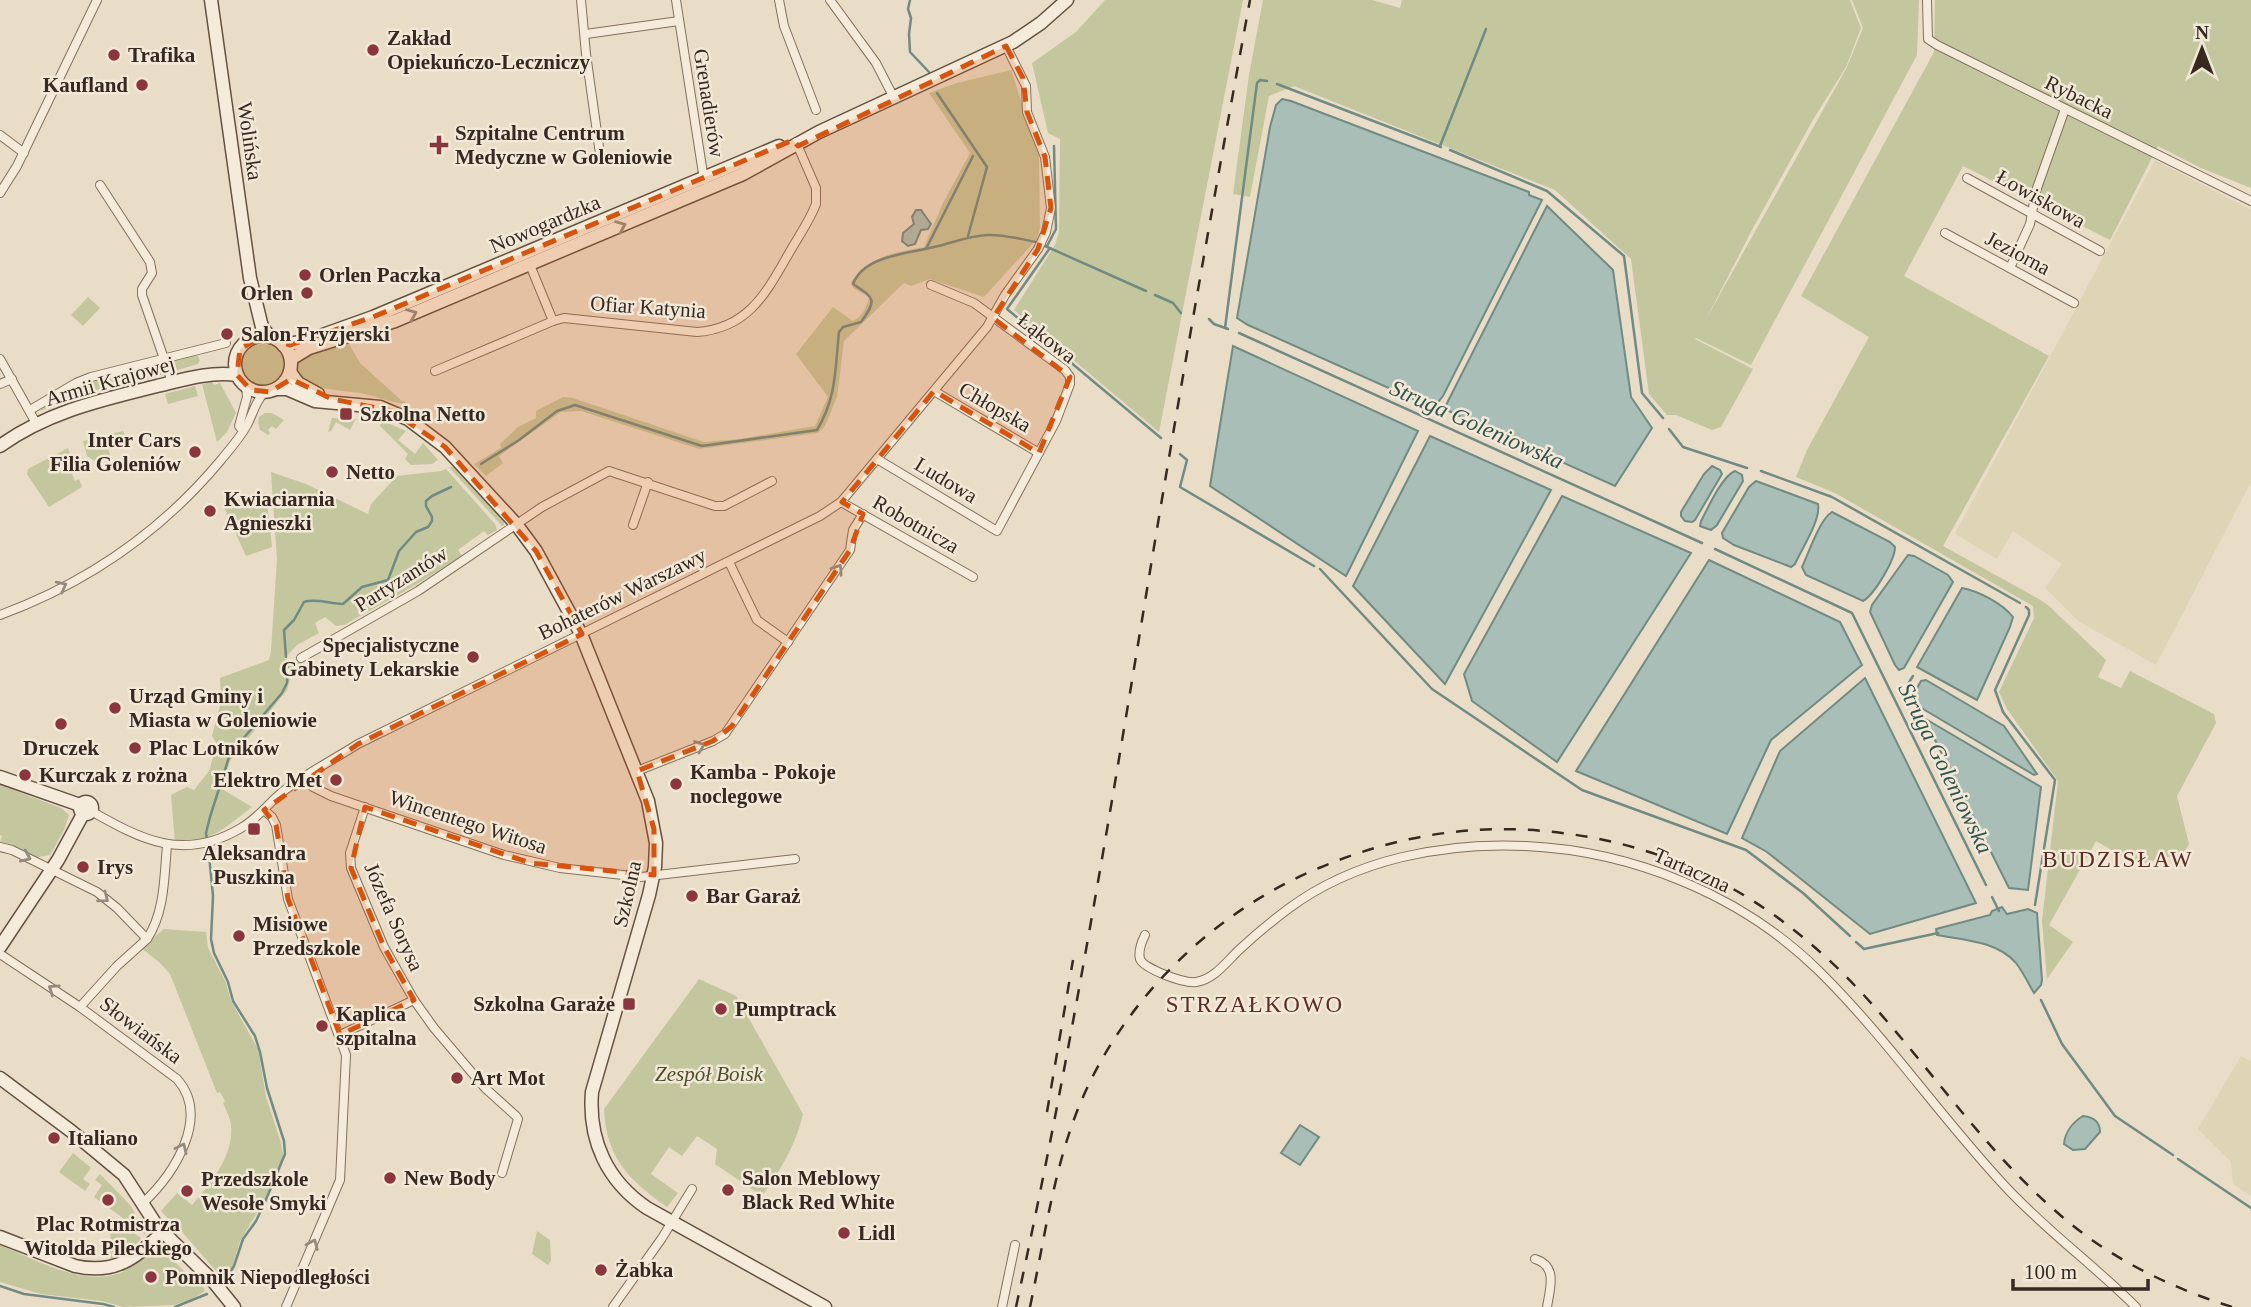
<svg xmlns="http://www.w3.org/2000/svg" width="2251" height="1307" font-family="'Times New Roman',serif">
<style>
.farmland{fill:#ded5b6}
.green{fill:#c4c69d}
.water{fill:#a8beb6;stroke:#708b83;stroke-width:2}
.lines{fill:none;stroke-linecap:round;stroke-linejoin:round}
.stream{stroke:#708b83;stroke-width:2.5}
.street-casing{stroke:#83705f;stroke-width:10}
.secondary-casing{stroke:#655142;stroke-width:15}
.street{stroke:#f5ebda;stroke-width:8}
.secondary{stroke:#f5ebda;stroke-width:12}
.rail{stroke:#352921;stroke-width:2.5;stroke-dasharray:12 12;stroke-linecap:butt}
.oneway{stroke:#958a7e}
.marked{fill:#d6540e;fill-opacity:0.2;stroke:#d6540e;stroke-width:5;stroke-dasharray:14 9;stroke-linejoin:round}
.poi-dot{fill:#8b363d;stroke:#f2e8d7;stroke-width:2.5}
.labels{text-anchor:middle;stroke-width:5;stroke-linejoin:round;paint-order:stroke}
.poi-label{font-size:21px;font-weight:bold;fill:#352921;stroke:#f2e8d7;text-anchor:start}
.street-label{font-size:21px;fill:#352921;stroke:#f2e8d7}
.park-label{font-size:21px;font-style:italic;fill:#494f2a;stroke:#f2e8d7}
.water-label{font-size:23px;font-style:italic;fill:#32534f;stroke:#f2e8d7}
.neighbourhood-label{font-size:23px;letter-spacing:2px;fill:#5d2d25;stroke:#f2e8d7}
</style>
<rect width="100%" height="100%" fill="#e9ddc8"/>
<g class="farmland">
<path d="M2155,160L2251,210V482L2156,665L2078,621L2045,588L2062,564L2013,531L1997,559L1955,534Z"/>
<path d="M2241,1056L2251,1061V1196L2233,1184L2231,1162L2198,1129Z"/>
</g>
<g class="green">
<path d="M1105,0H1243L1159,432L1014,310L1055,245L1059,232L1060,139L1048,133L1032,63L1076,32Z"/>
<path d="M1263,0H1372L1400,8L1402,0H1850L1861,28L1846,67L1814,118L1753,228L1705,321L1847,67L1863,28L1852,0H1919L1917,55L1751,365L1696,338L1695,339L1753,369L1721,427L1712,430L1676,415H1667L1649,394L1631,259L1555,190L1294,86L1269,96L1250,197L1233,194L1249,75Z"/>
<path d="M1935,0H2251V188L2201,168L2158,146L2110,240L1963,166L1904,276L2049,356L1943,546L2039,599L2049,606L2106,660L2098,677L2121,688L2130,671L2214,714L2216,723L2177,796L2189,844L2184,853L2144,863L2141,867L2096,841L2049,925L2073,942L2047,979L2042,921L2058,781L2007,709L1999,692L2034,618L2033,606L1835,493L1796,477L1807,450L1869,337L1801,296L1934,52Z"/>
<path d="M1011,70L1039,154L1040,227L1037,239L984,297L930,279L911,286L904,283L844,341L837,397L825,426L818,433L699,449L581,411L561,412L499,456L503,463L486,476L474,464L501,448L500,444L518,427L536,418V411L563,397L573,398L704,442L740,439L815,426L828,397L796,354L833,307L853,321C863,316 866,308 869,297L853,288L851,282C877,254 888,254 924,247L943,203L970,153L929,93L957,83Z"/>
<path d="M88,297L100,308L83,326L71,315Z"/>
<path d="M348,342L360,363L402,401L406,402L404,404C390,402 375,396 360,393C342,390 283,390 300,358L315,350Z"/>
<circle cx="263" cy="365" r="21"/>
<path d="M197,355L200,360L198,364L150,378L131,380L107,386L39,411L79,384Z"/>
<path d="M212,382L214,385L220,383L236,413L227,432L217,442L202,384Z"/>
<path d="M195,386L198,396L168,404L165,394Z"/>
<path d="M265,413H272L284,420L276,429L272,426L268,430L270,433L268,435L260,430L258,423L259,417Z"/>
<path d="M332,418L383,421L406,431L398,440L415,454L423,443L438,460L432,464L411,465L405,459L408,454L380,426L381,421L355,420L350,430L336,422L331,431L328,432Z"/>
<path d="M123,431L127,440L107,445L111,458L96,462L87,456L83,441Z"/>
<path d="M68,448L77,472L72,474L75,481L79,479L82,487L49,507L27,474L28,469Z"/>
<path d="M449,467H454L504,520V525L502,526Z"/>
<path d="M446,469L495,524L497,530L488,535L484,531L458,550L462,556L412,587L344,625L336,626L325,617L315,623L319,633L297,645L284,659L303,663L292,672L287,690L230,761L222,789L252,807C222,830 214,840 175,843L171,795L187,787L194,790L209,771L217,744L212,736L221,702L224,701L223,697H221L220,678L269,660L271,651L277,559L271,472L306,484L368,514L371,504L397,476L441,471Z"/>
<path d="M266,493L272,547L246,556L222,503Z"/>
<path d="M0,785L61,808L69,815L64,830L50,855L39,857L38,859L0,842L2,836L0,835Z"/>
<path d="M164,929L206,932L208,948L226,983L231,1001L258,1049L266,1097L281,1143L283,1156L265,1199L240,1241L232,1268L224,1280L176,1225L180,1220L174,1225L161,1211L177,1193L192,1205C211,1183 234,1156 231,1125C230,1118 226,1110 223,1103L225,1101L220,1092L217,1093L170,974L159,962L141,948Z"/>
<path d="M699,979L736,996L803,1114C795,1147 781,1169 762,1196L715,1164L717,1149L697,1136L682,1156L669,1147L651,1174L678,1193L667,1207C630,1181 606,1158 604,1109Z"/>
<path d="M73,1153L91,1168L83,1179L90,1184L85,1191L59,1172Z"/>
<path d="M100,1174L131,1206L146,1235L94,1197L102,1185L95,1180Z"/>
<path d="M111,1216L141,1238C134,1249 123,1256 110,1259Z"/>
<path d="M537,1231L550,1240L551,1261L548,1265L532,1254Z"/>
<path d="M0,1245C35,1259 81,1287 120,1273C135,1267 147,1250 163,1250L195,1282L204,1288L205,1291L192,1299L174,1305L123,1307L102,1301L41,1294L0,1282Z"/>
</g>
<g class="water">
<path d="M1282,99L1291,101L1529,192V195L1542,200L1443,396L1435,406L1431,407L1248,325L1237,318L1270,127L1276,105Z"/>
<path d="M1547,206L1613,270L1631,397L1652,428L1615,486L1444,409Z"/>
<path d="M916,210H921L931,224L928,229L921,230L915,244L908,246L902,241L903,233L914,224L912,217Z"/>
<path d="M1233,346L1418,431L1346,576L1210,486Z"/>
<path d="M1430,436L1551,490L1445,684L1353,586Z"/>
<path d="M1712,466L1720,470L1722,474L1695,520L1692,522L1685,521L1681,516V512L1704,474Z"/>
<path d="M1735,471L1742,475L1743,481L1717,525L1711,530L1700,526L1701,521C1708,508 1722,476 1735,471Z"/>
<path d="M1756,481L1818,504C1821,520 1802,548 1795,564L1791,567L1734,545L1723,538L1722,533L1749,487Z"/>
<path d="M1562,496L1691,553L1557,762L1472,701L1464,674Z"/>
<path d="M1832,512L1890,542L1895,547C1895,560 1874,595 1863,601L1806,575L1802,567C1809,552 1820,519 1832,512Z"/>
<path d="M1908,555L1914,556L1948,575L1953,582L1904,668L1899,670L1895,665L1870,612L1872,605Z"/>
<path d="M1709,560L1840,622L1862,665L1771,740L1727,834L1576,771Z"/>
<path d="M1962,588C1978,591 2002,603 2013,617L2010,627L1977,700L1917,667Z"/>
<path d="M1865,678L1976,903L1870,934L1767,852L1742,838L1780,751Z"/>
<path d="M1926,680L2004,726L2037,774L2034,775L1913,703L1912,697L1921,681Z"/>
<path d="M1924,718L2041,787L2028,890L2009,888Z"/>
<path d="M2002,907L2007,914L2028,909L2037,913L2042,980L2041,985L2034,993C2028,983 2023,972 2016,963C1997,941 1964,940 1937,935L1936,929L1990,915L1992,911Z"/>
<path d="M2083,1116C2093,1117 2100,1122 2100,1132L2085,1149L2073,1150L2064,1144C2065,1132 2073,1122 2083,1116Z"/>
<path d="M1300,1125L1319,1137L1300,1165L1281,1153Z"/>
</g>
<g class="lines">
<g class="stream">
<path d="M910,0L908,9L911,18L909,34L910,52L929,72"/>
<path d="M1277,84L1441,147"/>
<path d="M937,93L987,167L968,236"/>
<path d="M1440,146L1486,29"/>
<path d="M1450,150L1547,191L1624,256L1642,393L1663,418"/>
<path d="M1045,246L1146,291"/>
<path d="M1047,246L1056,229L1054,146"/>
<path d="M1050,248L1007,309L1161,438"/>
<path d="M926,249L973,156"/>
<path d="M1155,295L1173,303L1181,313"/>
<path d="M1209,319L1214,324L1228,329"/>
<path d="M1225,328L1257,83L1260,80L1267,81"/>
<path d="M1239,333L1702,543"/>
<path d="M1669,429L1683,447L1747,468"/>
<path d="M1180,454L1187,460L1180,487L1314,566"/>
<path d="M481,464L519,440L557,411L575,405L702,446L817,430C837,397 835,368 839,332L843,327L861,322C878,299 874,298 853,284C864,255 908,254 934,247C952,243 968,236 987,235C1003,234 1020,239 1036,242"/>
<path d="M1761,471L1832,497L2020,603"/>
<path d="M1715,549L1852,613L1986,885"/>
<path d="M1320,569L1432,689L1582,790L1746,850L1803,893L1850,936"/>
<path d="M2026,607L2029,610V615L1995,690L2003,712L2055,780L2035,905"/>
<path d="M286,657L284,630L294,620L304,602C316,598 330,604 343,604L362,587L388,580L399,551L416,532L428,527L432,521V517L426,506V501L432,496L451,487"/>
<path d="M1908,684L1913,676"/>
<path d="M207,839L206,833L210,817L230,754L282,693L287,683L288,663"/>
<path d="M208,845L213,896L211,939L214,953L228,982L233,1001L255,1036L260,1052L267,1088L284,1141L285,1154L265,1202L256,1221L243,1239L234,1266L225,1281"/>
<path d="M1992,897L1999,911"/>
<path d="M1856,942L1864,949L1938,933"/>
<path d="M2041,1000L2062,1044L2115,1116L2173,1155"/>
<path d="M2178,1159L2251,1208"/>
<path d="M0,1286L24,1294L103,1304L114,1307"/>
<path d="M175,1307L207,1294"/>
</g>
<g class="street-casing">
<g id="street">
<path d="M581,0L586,54L601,161"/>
<path d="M676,0L704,180"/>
<path d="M779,0L784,26L816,110"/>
<path d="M830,0L876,63L894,98"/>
<path d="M1927,0L1928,39L1937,45L2251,201"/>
<path d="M586,34L679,21"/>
<path d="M0,135L24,153"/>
<path d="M1967,178L2100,251"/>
<path d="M100,185L150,262L152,273L142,289V295L172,382"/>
<path d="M0,193L17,166L97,0"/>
<path d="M1945,233L2074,303"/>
<path d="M530,265L553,321"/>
<path d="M2010,268L2030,224L2036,191L2065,109"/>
<path d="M0,359L36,423"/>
<path d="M435,371L553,321L564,318L697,332C751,328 768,289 792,248C800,234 810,220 816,204V188L796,142"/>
<path d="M0,384L12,379"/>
<path d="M934,391L1039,453"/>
<path d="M30,410L76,383L91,377L226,343"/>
<path d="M243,431L239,426L247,397L246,387"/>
<path d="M877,459L997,531L1056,421L1070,384V377L1065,370L974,303L931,285"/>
<path d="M841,502L973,577"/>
<path d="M633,525L648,482"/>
<path d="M729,562L757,620L788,642"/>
<path d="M0,615C87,583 162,531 221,460C230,449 240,438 247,425C253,414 255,402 264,393"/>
<path d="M301,658L418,591L542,507L609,471L715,506H724L772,481"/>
<path d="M637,771L713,741L725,734L850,550L853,530L863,514"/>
<path d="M304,777L313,787L331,796L504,855L560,868L641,877L795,859"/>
<path d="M365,807L350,853L351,868L384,947L414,1000L434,1028L485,1088L516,1116L518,1119L502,1173"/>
<path d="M264,810L272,817L276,825L288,899L346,1055L340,1180L286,1307"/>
<path d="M91,811C142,840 184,862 241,828C257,819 268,804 281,793C305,774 333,760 358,744L820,516L841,502L987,327L1005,295L1038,249L1046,232L1051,208L1045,157L1027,112L1026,86L1006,46"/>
<path d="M0,847L12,850L97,892L117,908L147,939"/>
<path d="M1145,935C1142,941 1138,951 1140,959C1144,969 1185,984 1196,982C1215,979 1227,961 1240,949C1255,935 1272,921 1288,909C1355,859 1444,842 1526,846C1633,851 1742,895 1819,971C1886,1037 1939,1115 2003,1184C2044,1229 2093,1264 2136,1307"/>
<path d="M0,954L80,1007L177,1079C211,1117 174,1174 143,1203"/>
<path d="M80,1007L117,966L147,939C165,912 164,877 167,846"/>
<path d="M340,1035L414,1000"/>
<path d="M1535,1259C1558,1266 1550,1288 1547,1307"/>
<path d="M613,1307L662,1238L692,1189"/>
<path d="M1002,1307L1015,1245"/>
</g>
</g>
<g class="secondary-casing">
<g id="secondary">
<path d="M211,0L250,278L262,327L270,337"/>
<circle cx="263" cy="364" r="28"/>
<path d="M283,345L306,341L373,317L779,146"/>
<path d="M291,359L309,348L395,321L743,174L819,132L1013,42L1041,23L1067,0"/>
<path d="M290,372L298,383L318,394"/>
<path d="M276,389H287L315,401L380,407L408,419L445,447L516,524L536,551L581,634L648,801L656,843L655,867L649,895L592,1092C588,1140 607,1181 647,1208L825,1307"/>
<path d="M0,446C47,412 101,400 157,386C182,380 210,371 237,375"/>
<path d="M0,777L80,805"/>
<circle cx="86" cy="808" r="6"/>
<path d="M0,947L58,860L83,814"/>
<path d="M0,1078L71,1131L124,1175L157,1226L213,1281L234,1307"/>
<path d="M0,1237L75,1266C115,1275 136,1258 163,1232"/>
</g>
</g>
<use href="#street" class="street"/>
<use href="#secondary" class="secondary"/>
<g class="rail">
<path d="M1047,1112L1073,960"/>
<path d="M1016,1307C1070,1059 1111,809 1152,559C1183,372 1216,186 1250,0"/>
<path d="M1030,1307C1043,1246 1052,1181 1073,1122C1114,1008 1208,914 1319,868C1397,835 1477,822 1562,833C1692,849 1792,912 1878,1011C1938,1079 1989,1154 2059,1214C2109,1258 2169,1287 2232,1307"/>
</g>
</g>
<defs><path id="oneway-chevron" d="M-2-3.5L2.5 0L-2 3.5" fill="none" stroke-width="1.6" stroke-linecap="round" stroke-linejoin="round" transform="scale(1.75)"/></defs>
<g class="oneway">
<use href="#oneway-chevron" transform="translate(621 226) rotate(-23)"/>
<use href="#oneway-chevron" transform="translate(412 314) rotate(-23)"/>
<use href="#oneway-chevron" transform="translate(838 569) rotate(-56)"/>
<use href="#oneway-chevron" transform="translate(62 586) rotate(-27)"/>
<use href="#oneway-chevron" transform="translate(700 746) rotate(-21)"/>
<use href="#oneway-chevron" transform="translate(26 857) rotate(24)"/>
<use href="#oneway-chevron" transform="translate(104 898) rotate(37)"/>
<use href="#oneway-chevron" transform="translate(53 989) rotate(-146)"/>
<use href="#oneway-chevron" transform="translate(182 1148) rotate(-65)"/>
<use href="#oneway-chevron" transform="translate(313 1244) rotate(-67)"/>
</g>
<path class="marked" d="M1006,46L1023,78L1027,112L1045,157L1051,208L1038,249L993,318L1070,377L1039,453L934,391L842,502L863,514L850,550L732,726L713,741L637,771L654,829V875L530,863L365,807L351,868L384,947L414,1000L340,1035L288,899L276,825L264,810L358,744L582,634L536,551L445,447L392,411L332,399L291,379L270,392L251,390L237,375L240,349L263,336L290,345L373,317L793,140L798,146Z"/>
<g class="poi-dot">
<circle cx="373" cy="50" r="7"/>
<circle cx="114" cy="55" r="7"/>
<circle cx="142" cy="85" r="7"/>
<path d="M435.5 134.5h7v7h7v7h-7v7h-7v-7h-7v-7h7z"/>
<circle cx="305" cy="275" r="7"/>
<circle cx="307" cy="293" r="7"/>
<circle cx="227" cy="334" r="7"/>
<rect x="339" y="407" width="14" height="14" rx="3.5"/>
<circle cx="195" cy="452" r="7"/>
<circle cx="332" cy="472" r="7"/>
<circle cx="210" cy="511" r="7"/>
<circle cx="473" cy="657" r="7"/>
<circle cx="115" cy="708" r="7"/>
<circle cx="61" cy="724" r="7"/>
<circle cx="135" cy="748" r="7"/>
<circle cx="25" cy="775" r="7"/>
<circle cx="336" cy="780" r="7"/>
<circle cx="676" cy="784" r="7"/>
<rect x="247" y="822" width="14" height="14" rx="3.5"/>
<circle cx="83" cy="867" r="7"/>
<circle cx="692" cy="896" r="7"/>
<circle cx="239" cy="936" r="7"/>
<rect x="622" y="997" width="14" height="14" rx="3.5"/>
<circle cx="721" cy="1009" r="7"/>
<circle cx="322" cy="1026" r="7"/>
<circle cx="457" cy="1078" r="7"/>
<circle cx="54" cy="1138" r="7"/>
<circle cx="390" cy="1178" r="7"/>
<circle cx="728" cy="1190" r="7"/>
<circle cx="187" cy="1191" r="7"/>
<circle cx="108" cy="1200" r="7"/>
<circle cx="844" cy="1233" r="7"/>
<circle cx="601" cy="1270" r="7"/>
<circle cx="151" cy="1277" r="7"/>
</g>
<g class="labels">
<g class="poi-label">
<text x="387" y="45">Zakład<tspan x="387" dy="24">Opiekuńczo-Leczniczy</tspan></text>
<text x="128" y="62">Trafika</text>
<text x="128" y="92" text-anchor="end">Kaufland</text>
<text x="455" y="140">Szpitalne Centrum<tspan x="455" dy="24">Medyczne w Goleniowie</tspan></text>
<text x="319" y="282">Orlen Paczka</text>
<text x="293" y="300" text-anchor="end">Orlen</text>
<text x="241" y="341">Salon Fryzjerski</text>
<text x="360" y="421">Szkolna Netto</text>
<text x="181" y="447" text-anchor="end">Inter Cars<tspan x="181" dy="24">Filia Goleniów</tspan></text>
<text x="346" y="479">Netto</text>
<text x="224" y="506">Kwiaciarnia<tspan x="224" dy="24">Agnieszki</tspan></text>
<text x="459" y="652" text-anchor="end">Specjalistyczne<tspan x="459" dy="24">Gabinety Lekarskie</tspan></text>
<text x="129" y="703">Urząd Gminy i<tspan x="129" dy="24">Miasta w Goleniowie</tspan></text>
<text x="61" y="755" text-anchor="middle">Druczek</text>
<text x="149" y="755">Plac Lotników</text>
<text x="690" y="779">Kamba - Pokoje<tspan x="690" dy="24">noclegowe</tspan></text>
<text x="39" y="782">Kurczak z rożna</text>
<text x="322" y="787" text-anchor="end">Elektro Met</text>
<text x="254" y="860" text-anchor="middle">Aleksandra<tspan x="254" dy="24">Puszkina</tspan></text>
<text x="97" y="874">Irys</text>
<text x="706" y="903">Bar Garaż</text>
<text x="253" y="931">Misiowe<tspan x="253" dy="24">Przedszkole</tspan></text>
<text x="615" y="1011" text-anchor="end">Szkolna Garaże</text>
<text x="735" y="1016">Pumptrack</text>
<text x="336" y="1021">Kaplica<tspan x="336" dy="24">szpitalna</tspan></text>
<text x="471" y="1085">Art Mot</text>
<text x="68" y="1145">Italiano</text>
<text x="404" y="1185">New Body</text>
<text x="742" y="1185">Salon Meblowy<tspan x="742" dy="24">Black Red White</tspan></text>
<text x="201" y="1186">Przedszkole<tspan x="201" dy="24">Wesołe Smyki</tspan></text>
<text x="108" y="1231" text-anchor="middle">Plac Rotmistrza<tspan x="108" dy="24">Witolda Pileckiego</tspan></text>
<text x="858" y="1240">Lidl</text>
<text x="615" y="1277">Żabka</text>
<text x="165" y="1284">Pomnik Niepodległości</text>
</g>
<g class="street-label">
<text transform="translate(2079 97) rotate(26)" y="7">Rybacka</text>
<text transform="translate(709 103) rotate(81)" y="7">Grenadierów</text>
<text transform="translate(250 141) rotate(82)" y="7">Wolińska</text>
<text transform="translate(2041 199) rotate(29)" y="7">Łowiskowa</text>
<text transform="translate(545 224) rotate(-23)" y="7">Nowogardzka</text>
<text transform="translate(2018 253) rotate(28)" y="7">Jeziorna</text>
<text transform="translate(648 307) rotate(4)" y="7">Ofiar Katynia</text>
<text transform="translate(1047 338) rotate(38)" y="7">Łąkowa</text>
<text transform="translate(110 381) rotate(-16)" y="7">Armii Krajowej</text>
<text transform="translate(995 407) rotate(30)" y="7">Chłopska</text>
<text transform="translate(946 480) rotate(31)" y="7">Ludowa</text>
<text transform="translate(916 524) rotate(30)" y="7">Robotnicza</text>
<text transform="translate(401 579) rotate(-32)" y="7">Partyzantów</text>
<text transform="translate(622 594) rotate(-26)" y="7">Bohaterów Warszawy</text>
<text transform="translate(468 822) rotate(18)" y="7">Wincentego Witosa</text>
<text transform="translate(1692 870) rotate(24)" y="7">Tartaczna</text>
<text transform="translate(627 894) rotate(-77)" y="7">Szkolna</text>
<text transform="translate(394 917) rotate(66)" y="7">Józefa Sorysa</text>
<text transform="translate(141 1030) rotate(37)" y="7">Słowiańska</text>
</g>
<g class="park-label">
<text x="709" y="1081">Zespół Boisk</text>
</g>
<g class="water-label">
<text transform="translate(1477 424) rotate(24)" y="8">Struga Goleniowska</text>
<text transform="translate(1946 768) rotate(64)" y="8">Struga Goleniowska</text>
</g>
<g class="neighbourhood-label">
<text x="2118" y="867">BUDZISŁAW</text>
<text x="1255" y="1012">STRZAŁKOWO</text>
</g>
</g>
<g transform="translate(2202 49)" stroke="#f2e8d7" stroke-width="5" paint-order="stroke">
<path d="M0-5L12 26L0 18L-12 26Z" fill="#352921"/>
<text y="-10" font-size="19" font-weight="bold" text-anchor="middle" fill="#352921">N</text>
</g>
<path d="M2013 1279v10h135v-10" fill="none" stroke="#352921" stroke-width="3.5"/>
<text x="2024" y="1279" font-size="21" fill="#352921" stroke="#f2e8d7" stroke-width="5" paint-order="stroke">100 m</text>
</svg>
